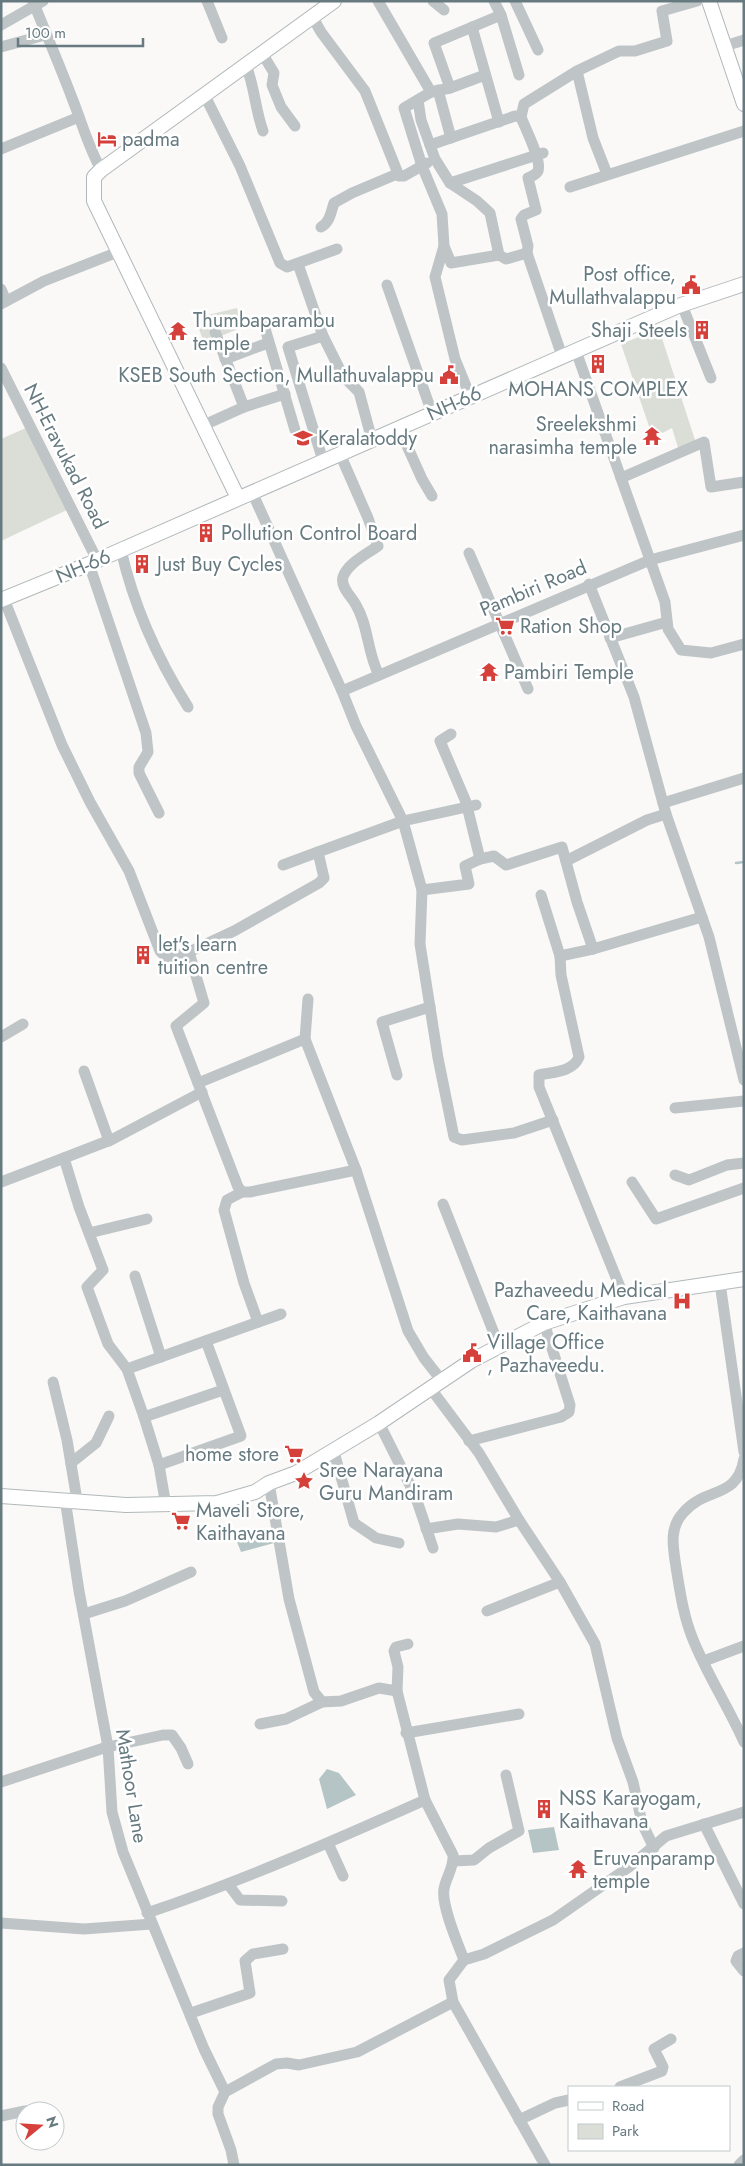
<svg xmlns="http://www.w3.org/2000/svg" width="745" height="2166" font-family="Jost,sans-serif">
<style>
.green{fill:#dbded7}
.water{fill:#b5c5c5}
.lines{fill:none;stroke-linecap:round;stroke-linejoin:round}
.stream{stroke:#b5c5c5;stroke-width:2.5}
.major-casing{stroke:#b1b8ba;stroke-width:16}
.minor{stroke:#bfc5c7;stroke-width:11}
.major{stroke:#fff;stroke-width:14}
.labels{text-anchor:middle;stroke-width:5;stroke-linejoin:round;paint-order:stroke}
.poi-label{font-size:20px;fill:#667a80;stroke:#fff;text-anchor:start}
.street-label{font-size:20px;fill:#667a80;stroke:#fff}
</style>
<rect width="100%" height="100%" fill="#faf9f8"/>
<g class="green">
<path d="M237,308L243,327L204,343L195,318Z"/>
<path d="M659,329L696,443L679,451L672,428L653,438L621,344Z"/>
<path d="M28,427L69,509L1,541V439Z"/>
</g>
<g class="water">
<path d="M264,1529L274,1543L241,1552L234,1534Z"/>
<path d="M327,1769L339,1773L356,1795L327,1809L319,1779Z"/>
<path d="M554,1827L559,1850L533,1853L528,1830Z"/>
</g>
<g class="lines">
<path class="stream" d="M736,863L744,862"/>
<g class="major-casing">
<g id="major">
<path d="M709,1L744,104"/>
<path d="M238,498L94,201V177L101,170L334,1"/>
<path d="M1,600L89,564L678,306L744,284"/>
<path d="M1,1496L126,1505L217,1503L255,1492L269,1483L296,1473L379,1423L471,1361L544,1323L624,1297L744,1279"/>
</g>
</g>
<g class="minor">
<path d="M33,1C46,34 60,66 72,98C82,123 88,146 101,170"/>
<path d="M207,1L222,38"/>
<path d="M378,1L431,92L404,108L422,166L442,214L444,246L435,277L455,359L470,396"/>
<path d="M433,1L444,10"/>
<path d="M494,1L501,15L519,75"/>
<path d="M515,1L538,50"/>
<path d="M312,16L321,32L365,91L399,176H404L427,163"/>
<path d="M1,25L43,1"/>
<path d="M472,27L499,122"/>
<path d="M725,46L744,40"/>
<path d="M1,47L45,35"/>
<path d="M262,53L274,73L272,85L281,107L295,126"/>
<path d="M246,65C255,88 255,109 263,131"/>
<path d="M577,71L593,138L607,174"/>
<path d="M450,88L485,75"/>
<path d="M438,90L451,138"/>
<path d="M431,92L450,88L434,43L501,15"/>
<path d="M205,96L240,166L280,263L287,267L337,249"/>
<path d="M418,100L421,120L435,159L450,183L477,201L490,213L499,255L506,259L527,253L562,356"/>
<path d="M521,117L524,104L577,71L619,51H635L667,41L662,11L697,1"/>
<path d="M430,145L515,116L521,117C525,128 542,160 538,171C536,175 532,176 528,178L536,210L524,215L521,219L528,246L527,253"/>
<path d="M1,149L79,117"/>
<path d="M450,183L543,153"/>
<path d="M570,187L744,131"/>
<path d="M321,227C330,222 331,212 334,203L352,193L397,174"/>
<path d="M444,246L451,263L499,255"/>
<path d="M298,264L323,336L288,347L323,461"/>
<path d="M387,285L432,413"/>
<path d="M1,289L6,301"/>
<path d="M1,304L44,281L118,252"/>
<path d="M682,305L711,378"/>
<path d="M264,325L295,430"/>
<path d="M215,332L244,407"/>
<path d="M323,336L343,376L359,392L372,440"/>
<path d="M576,351L665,602L668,629L681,650L711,653L744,644"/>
<path d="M225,359L268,343"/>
<path d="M1,368L97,560"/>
<path d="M204,425L244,407L285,394"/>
<path d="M399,428L422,479L432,496"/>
<path d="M340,454L368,518L378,546C367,554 348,563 343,577C340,587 352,597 356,605C369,627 367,653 379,675"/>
<path d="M621,478L704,442L711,487L744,482"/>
<path d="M252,492L342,691L356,726L403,821L422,890L420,944L438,1058L454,1137L462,1140L514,1133L553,1120"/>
<path d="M121,550C134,607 157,658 188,707"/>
<path d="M469,553L528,689"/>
<path d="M89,564L146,733L148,752L139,767V773L159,813"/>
<path d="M589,584L634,697L666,814L709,937L744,1080"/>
<path d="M4,599L62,745L90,802L129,871L160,951L167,958L189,952L204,1003L176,1026L238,1187L242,1192H250L356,1170L408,1331L424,1358L442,1381"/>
<path d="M610,638L667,622"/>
<path d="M342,691L650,560L744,535"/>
<path d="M451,734L440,741L466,802L480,859L494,856L506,865L562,847L577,902L593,949L702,917"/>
<path d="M663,803L744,778"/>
<path d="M566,861L647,820L666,814"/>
<path d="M283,865L318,852"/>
<path d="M422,890L469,884L465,866L480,859"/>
<path d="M541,895L560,956L561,975L579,1057C573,1072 553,1072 539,1075V1087L624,1297"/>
<path d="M189,952L234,931L319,883L324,878L318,852L403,821L476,805"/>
<path d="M560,956L593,949"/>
<path d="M308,999L305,1039L356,1170"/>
<path d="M1,1037L23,1024"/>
<path d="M84,1071L109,1141"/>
<path d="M397,1075L382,1022L430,1007"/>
<path d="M198,1083L305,1039"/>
<path d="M675,1108L744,1101"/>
<path d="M64,1158L113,1139L202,1092"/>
<path d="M675,1175L689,1180L727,1165L744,1163"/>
<path d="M1,1182L64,1158L79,1207L103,1270L87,1287L108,1344L127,1369L144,1417L159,1465L166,1506"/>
<path d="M632,1182L656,1219L744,1188"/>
<path d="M242,1192L227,1200L224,1210L244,1283L258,1322"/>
<path d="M443,1204L499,1346"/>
<path d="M89,1233L147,1219"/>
<path d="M135,1276L161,1357"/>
<path d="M720,1283L744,1452"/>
<path d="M127,1369L281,1314"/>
<path d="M53,1382L67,1440L77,1500"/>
<path d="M431,1389L479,1453L519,1520L560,1582L595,1644L617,1738L633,1782L642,1823L654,1848"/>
<path d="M144,1417L223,1390"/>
<path d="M379,1423L415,1495L433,1548"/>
<path d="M469,1441L561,1417L569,1412L570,1405L544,1323"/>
<path d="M334,1452L354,1523L376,1538L399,1543"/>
<path d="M744,1459C737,1500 706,1486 683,1513C669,1528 673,1547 676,1567C680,1591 683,1614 692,1637C706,1673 728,1706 744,1742"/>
<path d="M71,1463L96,1443L109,1416"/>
<path d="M159,1465L241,1436L206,1341"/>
<path d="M269,1483L289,1599L314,1692L322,1702L341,1701L379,1688L397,1691L425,1800L453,1855C454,1868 446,1877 444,1889C441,1905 458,1944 464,1960"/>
<path d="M65,1499L79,1591L108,1747L112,1812L123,1852L204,2049L225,2092"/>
<path d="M426,1529L458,1524L496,1527L519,1520"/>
<path d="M487,1611L560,1582"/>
<path d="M84,1614L125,1601L191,1572"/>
<path d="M704,1661L744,1646"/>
<path d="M397,1691L398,1667L394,1651L396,1647L408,1644"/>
<path d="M260,1724L286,1719L322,1702"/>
<path d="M406,1733L519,1714"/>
<path d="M108,1747L163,1735H172L181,1748L188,1764"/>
<path d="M1,1782L107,1747"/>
<path d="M704,1824L744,1904"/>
<path d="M328,1843L343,1876"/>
<path d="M454,1861L474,1860L489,1848L519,1831L506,1775"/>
<path d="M228,1884L240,1900L282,1901"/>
<path d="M147,1913C242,1881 333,1841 425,1800"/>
<path d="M1,1923L84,1929L152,1924"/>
<path d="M744,1953L738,1956L736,1961L744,1971"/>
<path d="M191,2013L250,1993L245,1961L253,1954L283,1949"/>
<path d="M620,2087L662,2071L663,2067L654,2049L671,2039"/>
<path d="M27,2111L44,2108"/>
<path d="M1,2116L25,2111"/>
<path d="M519,2120L555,2103L569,2100"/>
<path d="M234,2165L231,2150L218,2114V2107L225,2092L276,2064L287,2063L299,2065L357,2052L453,2002"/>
<path d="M545,2165L453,2002L449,1980L464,1960L484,1954L553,1920L629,1867L666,1836L744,1812"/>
<path d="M739,2165L744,2160"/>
</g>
<use href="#major" class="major"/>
</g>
<defs>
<g id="hotel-bare" transform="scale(1.5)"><path d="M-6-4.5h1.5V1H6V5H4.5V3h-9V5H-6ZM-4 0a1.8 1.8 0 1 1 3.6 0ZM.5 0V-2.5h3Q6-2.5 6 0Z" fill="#d6403b" stroke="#fff" stroke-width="2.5" paint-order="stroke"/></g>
<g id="civic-bare" transform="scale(1.5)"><path d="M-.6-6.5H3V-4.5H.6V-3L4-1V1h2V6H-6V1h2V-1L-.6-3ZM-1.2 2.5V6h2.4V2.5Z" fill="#d6403b" stroke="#fff" stroke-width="2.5" paint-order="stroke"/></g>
<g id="building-bare" transform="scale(1.5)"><path d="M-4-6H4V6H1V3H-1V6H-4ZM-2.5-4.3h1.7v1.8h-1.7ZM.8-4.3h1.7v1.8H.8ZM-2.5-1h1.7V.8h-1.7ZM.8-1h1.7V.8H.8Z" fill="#d6403b" stroke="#fff" stroke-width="2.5" paint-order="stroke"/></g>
<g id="temple-bare" transform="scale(1.5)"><path d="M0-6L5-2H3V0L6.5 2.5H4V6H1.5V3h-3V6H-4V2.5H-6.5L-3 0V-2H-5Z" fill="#d6403b" stroke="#fff" stroke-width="2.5" paint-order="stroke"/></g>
<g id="university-bare" transform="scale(1.5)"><path d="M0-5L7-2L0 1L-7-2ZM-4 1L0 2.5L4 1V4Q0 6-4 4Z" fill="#d6403b" stroke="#fff" stroke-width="2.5" paint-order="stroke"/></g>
<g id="supermarket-bare" transform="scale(1.5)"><path d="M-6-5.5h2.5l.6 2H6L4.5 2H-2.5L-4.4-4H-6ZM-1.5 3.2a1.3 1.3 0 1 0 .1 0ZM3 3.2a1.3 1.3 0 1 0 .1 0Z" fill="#d6403b" stroke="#fff" stroke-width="2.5" paint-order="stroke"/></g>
<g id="hospital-bare" transform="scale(1.5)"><path d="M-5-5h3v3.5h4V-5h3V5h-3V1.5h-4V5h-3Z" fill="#d6403b" stroke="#fff" stroke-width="2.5" paint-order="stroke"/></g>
<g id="sight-bare" transform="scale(1.5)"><path d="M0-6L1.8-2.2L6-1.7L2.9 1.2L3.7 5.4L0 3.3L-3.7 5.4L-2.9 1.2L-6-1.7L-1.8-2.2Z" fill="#d6403b" stroke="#fff" stroke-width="2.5" paint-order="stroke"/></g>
</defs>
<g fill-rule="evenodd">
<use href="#hotel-bare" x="107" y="139"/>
<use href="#civic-bare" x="691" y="285"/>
<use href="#building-bare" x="702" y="330"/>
<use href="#temple-bare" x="178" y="331"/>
<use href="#building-bare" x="598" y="364"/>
<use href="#civic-bare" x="449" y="375"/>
<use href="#temple-bare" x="652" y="436"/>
<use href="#university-bare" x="303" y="438"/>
<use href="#building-bare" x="206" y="533"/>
<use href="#building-bare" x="142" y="564"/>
<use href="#supermarket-bare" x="505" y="626"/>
<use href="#temple-bare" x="489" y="672"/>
<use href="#building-bare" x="143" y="955"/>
<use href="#hospital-bare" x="682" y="1301"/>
<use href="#civic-bare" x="472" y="1353"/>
<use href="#supermarket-bare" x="294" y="1454"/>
<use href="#sight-bare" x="304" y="1481"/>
<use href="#supermarket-bare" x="181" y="1521"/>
<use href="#building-bare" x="544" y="1809"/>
<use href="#temple-bare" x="578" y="1869"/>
</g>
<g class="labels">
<g class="poi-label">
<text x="122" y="146">padma</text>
<text x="676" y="281" text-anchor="end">Post office,<tspan x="676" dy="23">Mullathvalappu</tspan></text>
<text x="193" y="327">Thumbaparambu<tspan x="193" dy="23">temple</tspan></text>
<text x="687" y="337" text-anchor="end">Shaji Steels</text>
<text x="434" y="382" text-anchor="end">KSEB South Section, Mullathuvalappu</text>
<text x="598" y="396" text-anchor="middle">MOHANS COMPLEX</text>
<text x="637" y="431" text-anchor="end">Sreelekshmi<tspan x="637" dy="23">narasimha temple</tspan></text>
<text x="318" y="445">Keralatoddy</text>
<text x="221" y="540">Pollution Control Board</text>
<text x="157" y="571">Just Buy Cycles</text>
<text x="520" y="633">Ration Shop</text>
<text x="504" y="679">Pambiri Temple</text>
<text x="158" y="951">let's learn<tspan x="158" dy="23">tuition centre</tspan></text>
<text x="667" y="1297" text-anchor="end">Pazhaveedu Medical<tspan x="667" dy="23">Care, Kaithavana</tspan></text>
<text x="487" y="1349">Village Office<tspan x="487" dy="23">, Pazhaveedu.</tspan></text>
<text x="279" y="1461" text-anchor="end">home store</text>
<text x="319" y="1477">Sree Narayana<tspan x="319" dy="23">Guru Mandiram</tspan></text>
<text x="196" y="1517">Maveli Store,<tspan x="196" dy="23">Kaithavana</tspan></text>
<text x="559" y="1805">NSS Karayogam,<tspan x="559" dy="23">Kaithavana</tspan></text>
<text x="593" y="1865">Eruvanparamp<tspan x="593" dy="23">temple</tspan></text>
</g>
<g class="street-label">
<text transform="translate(454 403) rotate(-24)" y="7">NH-66</text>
<text transform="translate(66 456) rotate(63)" y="7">NH-Eravukad Road</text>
<text transform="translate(83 566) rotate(-23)" y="7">NH-66</text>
<text transform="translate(533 588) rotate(-23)" y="7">Pambiri Road</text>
<text transform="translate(132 1786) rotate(81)" y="7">Mathoor Lane</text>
</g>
</g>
<rect width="745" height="2166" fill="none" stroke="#667a80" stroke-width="5"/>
<rect x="568" y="2086" width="162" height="65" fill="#ffffff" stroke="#c2cacc"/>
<rect x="578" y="2102" width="25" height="8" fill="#ffffff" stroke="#c2cacc"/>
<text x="612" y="2111" font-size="15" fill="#667a80">Road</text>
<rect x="578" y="2124" width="25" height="15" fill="#dbded7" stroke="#c2cacc"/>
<text x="612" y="2136" font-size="15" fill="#667a80">Park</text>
<g transform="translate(40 2126) rotate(72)"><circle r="24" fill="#ffffff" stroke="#c2cacc"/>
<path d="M0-4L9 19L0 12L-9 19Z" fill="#d6403b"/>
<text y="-8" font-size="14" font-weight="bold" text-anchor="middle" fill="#667a80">N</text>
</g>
<path d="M18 38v8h125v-8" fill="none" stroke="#667a80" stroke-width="2.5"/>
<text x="25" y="38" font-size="15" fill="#667a80" stroke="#ffffff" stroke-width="4" paint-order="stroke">100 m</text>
</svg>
